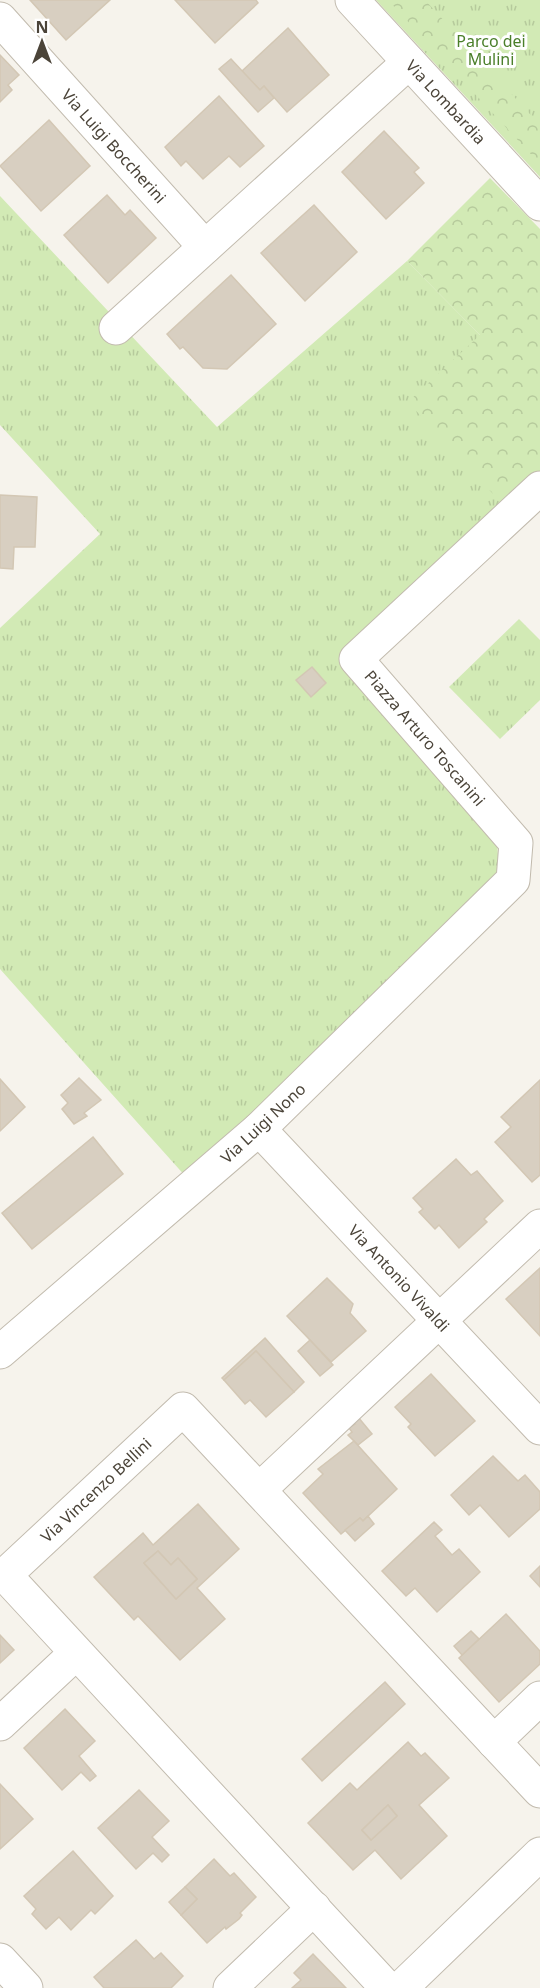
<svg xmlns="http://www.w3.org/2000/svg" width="540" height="1988" font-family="'Noto Sans',sans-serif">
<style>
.grass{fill:url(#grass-tufts)}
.forest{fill:url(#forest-crowns)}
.building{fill:#d8cfc1;stroke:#d3c7b4;stroke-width:1.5;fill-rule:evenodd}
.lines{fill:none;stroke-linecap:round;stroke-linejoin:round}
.street-casing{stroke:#c2bbae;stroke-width:35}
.street{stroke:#fff;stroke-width:33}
.labels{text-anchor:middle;stroke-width:6;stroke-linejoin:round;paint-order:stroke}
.park-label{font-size:16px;fill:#4a7f2a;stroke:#fff}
.street-label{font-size:16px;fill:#4b4439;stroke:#fff}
</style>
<defs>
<pattern id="grass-tufts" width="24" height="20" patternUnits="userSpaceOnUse" patternTransform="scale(1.5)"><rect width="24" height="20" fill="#d2eab5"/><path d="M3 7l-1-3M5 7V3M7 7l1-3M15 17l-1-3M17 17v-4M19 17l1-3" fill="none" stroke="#b6ca9c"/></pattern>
<pattern id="forest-crowns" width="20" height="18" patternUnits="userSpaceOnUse" patternTransform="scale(1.5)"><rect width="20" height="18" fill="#d2eab5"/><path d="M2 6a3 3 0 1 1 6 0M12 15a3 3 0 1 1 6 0" fill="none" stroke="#b6ca9c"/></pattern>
</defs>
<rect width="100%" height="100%" fill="#f6f3ec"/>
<g class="grass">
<path d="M376,0H540V177Z"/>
<path d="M0,196L217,427L407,261L480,335L507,509L341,663L497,845L500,873L187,1178L0,969V628L100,534L0,425Z"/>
<path d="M519,619L540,640V700L500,739L449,687Z"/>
</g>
<g class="forest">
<path d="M388,0H425L540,125V164Z"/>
<path d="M490,178L540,229V478L507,509L408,402L480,335L407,261Z"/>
</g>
<g class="building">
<path d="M30,0H110L66,40Z"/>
<path d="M175,0H256L258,3L215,43Z"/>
<path d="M288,28L329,75L287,112L264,86L260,90L242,71Z"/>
<path d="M0,55L19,75L8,85L12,90L0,102Z"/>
<path d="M231,59L260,90L264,86L274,98L258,112L219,69Z"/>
<path d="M219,96L264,146L240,167L229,156L203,179L186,161L181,166L165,147Z"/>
<path d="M49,120L90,166L41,211L0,166Z"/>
<path d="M384,131L419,168L414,172L424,183L386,219L342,172Z"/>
<path d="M107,195L125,215L130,210L156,238L108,283L64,235Z"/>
<path d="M314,205L357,252L305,301L261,253Z"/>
<path d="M231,275L276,324L227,369L203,368L183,347L180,349L167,334Z"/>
<path d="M0,495L37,497L35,547H14L13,569L0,568Z"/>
<path d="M312,667L326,683L311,697L296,680Z"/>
<path d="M79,1078L101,1100L84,1113L87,1116L74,1124L62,1109L68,1103L61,1095Z"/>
<path d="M0,1079L25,1107L0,1131Z"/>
<path d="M540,1080V1175L532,1182L495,1142L511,1127L501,1117Z"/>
<path d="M93,1137L123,1174L32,1249L2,1213Z"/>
<path d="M456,1159L471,1175L477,1171L503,1201L484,1219L487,1222L459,1248L439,1225L435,1229L434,1228L419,1212L423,1209L413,1198Z"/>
<path d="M540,1268V1336L506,1299Z"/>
<path d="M327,1278L353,1304L350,1313L366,1331L331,1362L287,1316Z"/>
<path d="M265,1338L304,1382L294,1392L256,1351L224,1380L222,1378Z"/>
<path d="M310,1340L333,1365L320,1376L298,1351Z"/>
<path d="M256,1351L294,1392L266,1417L250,1400L245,1404L224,1380Z"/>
<path d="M431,1374L475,1421L435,1456L408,1427L411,1424L395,1407Z"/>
<path d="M358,1417L372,1434L358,1445L348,1435L352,1432L349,1428L355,1424L353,1423Z"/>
<path d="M354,1441L397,1489L366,1518L363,1521L360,1518L341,1534L303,1493L323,1474L318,1469Z"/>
<path d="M493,1456L518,1481L525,1475L540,1492V1509L509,1537L480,1505L469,1515L451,1495Z"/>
<path d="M198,1504L239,1549L197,1588L225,1619L180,1660L138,1616L134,1620L94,1577L143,1533L153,1545ZM158,1551L171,1565L178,1558L197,1579L176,1599L144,1563Z"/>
<path d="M368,1516L374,1524L355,1541L345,1530L360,1518L363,1521Z"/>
<path d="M434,1522L442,1530L435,1536L452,1555L459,1549L480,1572L437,1612L415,1588L406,1596L382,1571Z"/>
<path d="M158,1551L171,1565L178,1558L197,1579L176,1599L144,1563Z"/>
<path d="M540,1566V1587L530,1576Z"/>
<path d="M506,1614L540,1651V1664L499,1702L459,1658Z"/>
<path d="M471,1631L479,1639L462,1655L454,1646Z"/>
<path d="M0,1635L14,1650L0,1663Z"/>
<path d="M385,1682L405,1704L322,1781L302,1759Z"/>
<path d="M65,1709L95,1741L79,1756L96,1776L90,1781L81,1772L62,1790L24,1748Z"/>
<path d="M408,1742L421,1756L425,1753L449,1778L419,1805L447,1836L401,1879L375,1850L353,1870L308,1823L350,1783L357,1790ZM388,1805L397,1816L371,1840L362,1830Z"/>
<path d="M0,1784L33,1819L0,1849Z"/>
<path d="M139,1790L169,1821L152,1837L169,1855L162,1862L153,1853L136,1869L98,1828Z"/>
<path d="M388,1805L397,1816L371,1840L362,1830Z"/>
<path d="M73,1851L113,1896L95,1914L91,1910L71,1930L59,1917L46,1929L32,1914L36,1909L24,1896Z"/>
<path d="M214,1859L230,1876L234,1873L256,1897L240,1913L242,1915L239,1919L226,1929L225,1927L207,1943L181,1915L197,1899L185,1887Z"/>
<path d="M185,1887L197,1899L181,1915L169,1902Z"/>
<path d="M136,1940L154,1959L161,1953L183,1976L171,1988H104L94,1977Z"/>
<path d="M313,1954L346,1988H292L301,1980L294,1973Z"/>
</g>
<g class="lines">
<g class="street-casing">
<g id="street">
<path d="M352,0L540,204"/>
<path d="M0,19L205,247"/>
<path d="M116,328L409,62"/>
<path d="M259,1129L540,1428"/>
<path d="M0,1352L259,1129L513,880L516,843L356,659L540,488"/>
<path d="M259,1490L540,1226"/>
<path d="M0,1724L76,1653"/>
<path d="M494,1742L540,1698"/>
<path d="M0,1960L26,1988"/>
<path d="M230,1988L314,1908"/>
<path d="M387,1988L5,1575L183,1409L540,1791"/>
<path d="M401,1988L540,1854"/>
</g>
</g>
<use href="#street" class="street"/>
</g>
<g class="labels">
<g class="park-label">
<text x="491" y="47">Parco dei<tspan x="491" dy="18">Mulini</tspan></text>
</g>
<g class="street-label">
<text transform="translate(446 102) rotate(47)" y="6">Via Lombardia</text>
<text transform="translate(114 146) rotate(48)" y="6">Via Luigi Boccherini</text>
<text transform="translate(425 738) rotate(49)" y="6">Piazza Arturo Toscanini</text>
<text transform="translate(263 1123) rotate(-43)" y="6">Via Luigi Nono</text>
<text transform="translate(399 1278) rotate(47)" y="6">Via Antonio Vivaldi</text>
<text transform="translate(96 1490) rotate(-43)" y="6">Via Vincenzo Bellini</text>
</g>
</g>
<g transform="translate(42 42)" stroke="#ffffff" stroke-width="4.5" paint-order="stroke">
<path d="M0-4.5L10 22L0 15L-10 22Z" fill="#4b4439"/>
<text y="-9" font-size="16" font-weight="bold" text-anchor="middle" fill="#4b4439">N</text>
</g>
</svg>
